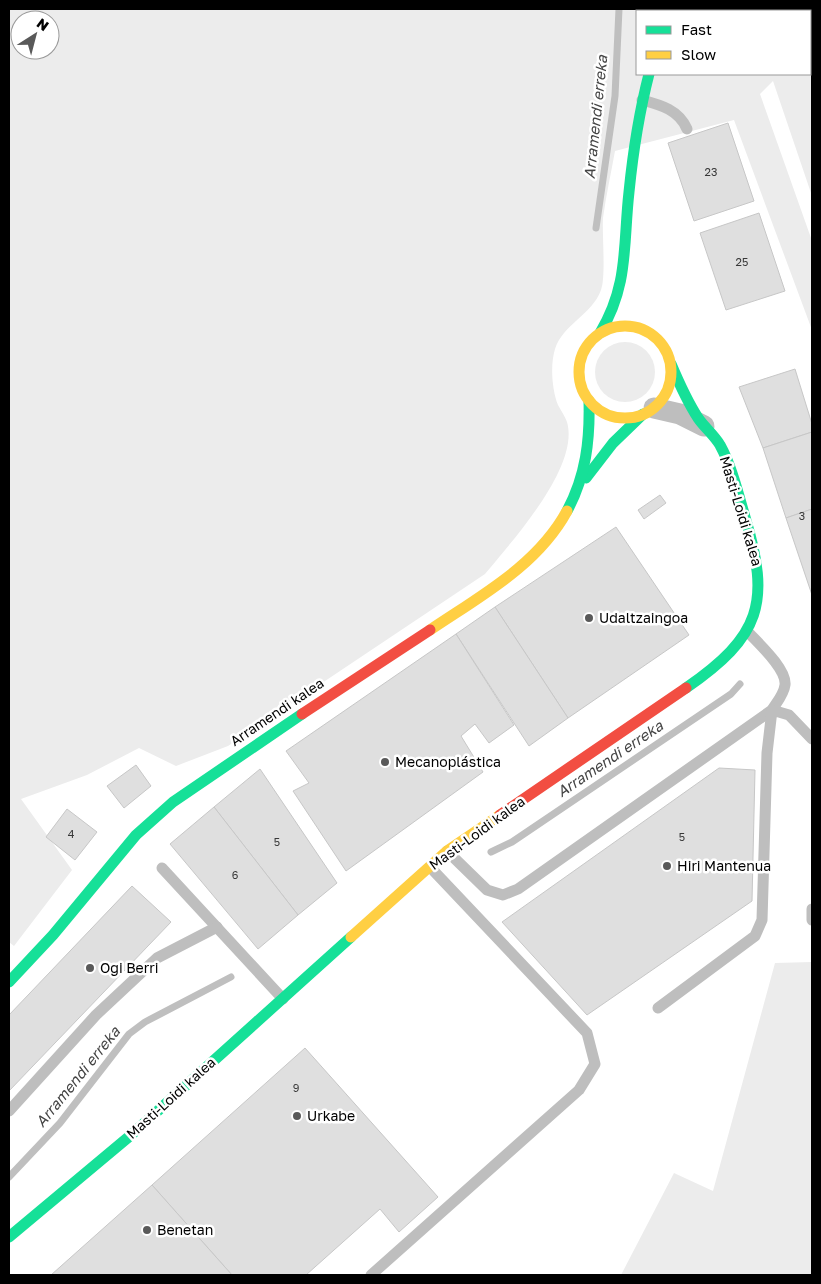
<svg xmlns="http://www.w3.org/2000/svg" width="821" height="1284" font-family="'Golos Text',sans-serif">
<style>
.green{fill:#ececec;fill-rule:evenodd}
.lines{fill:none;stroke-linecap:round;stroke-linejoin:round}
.stream{stroke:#bfbfbf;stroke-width:7}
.building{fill:#dfdfdf;stroke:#c7c7c7}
.lane{stroke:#bebebe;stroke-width:11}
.street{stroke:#bebebe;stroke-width:21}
.fast{stroke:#16e098;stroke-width:11}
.slow{stroke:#ffcf43;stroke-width:11}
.jam{stroke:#f24e42;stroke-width:11}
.poi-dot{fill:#595959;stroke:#fff;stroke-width:2}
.labels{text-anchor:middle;stroke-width:5;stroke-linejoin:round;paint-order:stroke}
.number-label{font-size:11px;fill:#383838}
.street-label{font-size:14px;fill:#000;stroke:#fff}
.poi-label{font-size:14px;fill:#000;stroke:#fff;text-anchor:start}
.water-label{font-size:15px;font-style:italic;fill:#444;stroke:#fff}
</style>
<rect width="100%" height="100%" fill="#fff"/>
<g class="green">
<path d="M9,9H812V196L773,81L760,94L811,238L812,236V330L734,120L615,151C611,173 606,196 603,218C602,236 606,276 601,290C592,315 563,324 555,349C550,365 552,390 558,405C561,411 565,416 567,422C580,467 512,541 485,574L228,746L176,766L139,748L87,775L21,799L72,870L14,946L9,942ZM637,11H810V74H637ZM20,20H50V50H20Z"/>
<circle cx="625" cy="372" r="30"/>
<path d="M812,962V1275H621L674,1173L713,1191L775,963Z"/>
</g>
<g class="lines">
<g class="stream">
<path d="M596,228L615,96L619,9"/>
<path d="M491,852L512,842L731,694L740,684"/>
<path d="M9,1177L60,1123L129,1034L145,1022L231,977"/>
</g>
</g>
<g class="building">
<path d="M728,123L754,201L694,221L668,143Z"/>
<path d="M759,213L785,291L726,310L700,233Z"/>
<path d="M795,369L812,424V432L763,448L739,387Z"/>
<path d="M812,432V509L786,518L763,448Z"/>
<path d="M660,495L666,503L644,519L638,510Z"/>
<path d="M812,509V595L786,518Z"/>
<path d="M616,527L689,635L568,718L495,607Z"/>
<path d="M495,607L568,718L529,746L456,634Z"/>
<path d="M456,634L514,725L489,743L475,724L461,736L483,772L346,871L293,791L309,783L286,751Z"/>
<path d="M136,765L151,786L124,808L107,786Z"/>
<path d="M719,768L755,770L752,901L587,1015L502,922Z"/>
<path d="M260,769L337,883L298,915L214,807Z"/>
<path d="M214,807L298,915L258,949L170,844Z"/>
<path d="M67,809L97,832L75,860L46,837Z"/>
<path d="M132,886L171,922L9,1091V1015Z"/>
<path d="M305,1048L438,1197L399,1232L380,1209L306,1275H232L152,1185Z"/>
<path d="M152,1185L232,1275H51Z"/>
</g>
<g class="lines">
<g class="lane">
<path d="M642,100C661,105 679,110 687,129"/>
<path d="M447,851L487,890L503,895L518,889L772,710C777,702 784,694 785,685C787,669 758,643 747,631"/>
<path d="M162,868L283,999"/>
<path d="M812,909V920"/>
<path d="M658,1008L755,936L762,920L767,753L772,710L789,715L812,739"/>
<path d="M9,1111L96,1015L157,958L217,927"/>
<path d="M371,1275L579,1090L595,1064L587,1033L430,867"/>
</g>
<path class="street" d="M654,408L680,414L704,426"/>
<g class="fast">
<path d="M600,333C629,285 623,245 629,192C633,152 639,113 649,74"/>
<path d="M671,364C679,383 687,401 698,418C705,428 714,435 720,445C732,467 738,493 745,517C771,603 761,636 686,688"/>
<path d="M586,478L613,443L643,414"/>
<path d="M567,511C586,476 590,440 589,401"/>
<path d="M9,982L53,935L136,835L173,802L302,714"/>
<path d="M9,1237L131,1135L351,937"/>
</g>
<g class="slow">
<path d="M667,9V11"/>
<circle cx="625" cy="372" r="46"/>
<path d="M430,630C480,596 537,566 567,511"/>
<path d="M351,937L447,851L500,815"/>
</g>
<g class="jam">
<path d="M302,714L430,630"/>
<path d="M500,815L686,688"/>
</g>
</g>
<g class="poi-dot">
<circle cx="589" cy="618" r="5"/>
<circle cx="385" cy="762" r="5"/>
<circle cx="667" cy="866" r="5"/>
<circle cx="90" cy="968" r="5"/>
<circle cx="297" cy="1116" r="5"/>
<circle cx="147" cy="1230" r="5"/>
</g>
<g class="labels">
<g class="number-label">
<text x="711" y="176">23</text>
<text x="742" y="266">25</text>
<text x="802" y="520">3</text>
<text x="71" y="838">4</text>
<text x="682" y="841">5</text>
<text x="277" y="846">5</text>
<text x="235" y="879">6</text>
<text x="296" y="1092">9</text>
</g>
<g class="street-label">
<text transform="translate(741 511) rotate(73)" y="5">Masti-Loidi kalea</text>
<text transform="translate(277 712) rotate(-34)" y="5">Arramendi kalea</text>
<text transform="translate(477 833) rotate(-36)" y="5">Masti-Loidi kalea</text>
<text transform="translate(171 1098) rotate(-42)" y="5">Masti-Loidi kalea</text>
</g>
<g class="poi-label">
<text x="599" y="623">Udaltzaingoa</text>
<text x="395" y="767">Mecanoplástica</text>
<text x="677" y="871">Hiri Mantenua</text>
<text x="100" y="973">Ogi Berri</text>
<text x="307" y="1121">Urkabe</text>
<text x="157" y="1235">Benetan</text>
</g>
<g class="water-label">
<text transform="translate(596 117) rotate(-84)" y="5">Arramendi erreka</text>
<text transform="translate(610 759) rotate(-34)" y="5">Arramendi erreka</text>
<text transform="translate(78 1077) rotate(-51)" y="5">Arramendi erreka</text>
</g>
</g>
<rect width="821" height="1284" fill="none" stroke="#000000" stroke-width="20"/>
<rect x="636" y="10" width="175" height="65" fill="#ffffff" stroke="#999999"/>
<rect x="646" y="26" width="25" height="8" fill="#16e098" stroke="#999999"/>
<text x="681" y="35" font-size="15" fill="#000000">Fast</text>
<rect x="646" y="51" width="25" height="8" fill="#ffcf43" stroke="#999999"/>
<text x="681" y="60" font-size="15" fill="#000000">Slow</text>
<g transform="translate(35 35) rotate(36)"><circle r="24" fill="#ffffff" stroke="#999999"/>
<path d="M0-4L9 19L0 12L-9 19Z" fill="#595959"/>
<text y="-8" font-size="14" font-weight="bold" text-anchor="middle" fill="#000000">N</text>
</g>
</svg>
